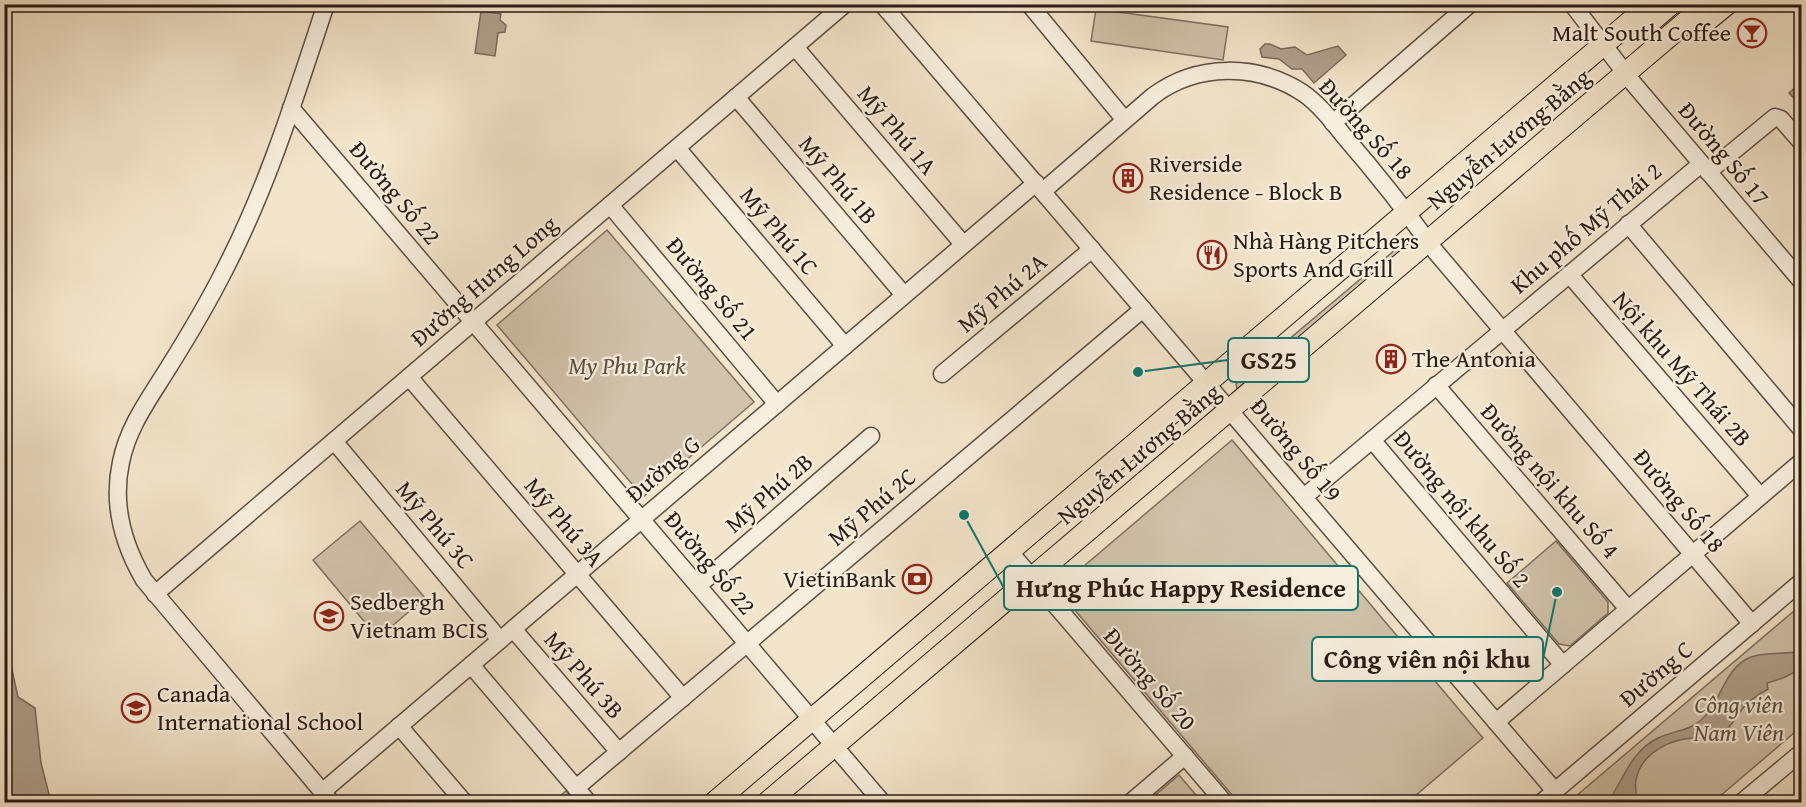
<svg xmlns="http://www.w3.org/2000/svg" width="1806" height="807" font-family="'Gentium Book Plus',serif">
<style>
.green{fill:#d1c3ac;stroke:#7e6f60;stroke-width:1.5}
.water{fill:#afa08d;stroke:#7a6b5d;stroke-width:1.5}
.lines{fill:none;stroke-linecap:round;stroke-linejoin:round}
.minor-casing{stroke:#5c4e42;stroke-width:19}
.major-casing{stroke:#2a1b15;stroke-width:23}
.minor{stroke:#f7eedd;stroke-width:16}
.major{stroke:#f3e5cb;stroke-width:21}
.labels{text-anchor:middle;stroke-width:4.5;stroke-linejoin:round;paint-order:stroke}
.poi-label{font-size:24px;fill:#2a1b15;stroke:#f7eedd;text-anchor:start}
.street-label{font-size:24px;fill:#2a1b15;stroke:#f7eedd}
.park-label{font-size:24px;font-style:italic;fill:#5c4d42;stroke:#f7eedd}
.leader{fill:none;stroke:#0f766e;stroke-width:2}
.callout-dot{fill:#0f766e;stroke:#f7eedd;stroke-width:2}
.callout{fill:#f7eedd;stroke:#0f766e;stroke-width:2}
.callout-label{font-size:26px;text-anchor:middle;font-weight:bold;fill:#2a1b15}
</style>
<rect width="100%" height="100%" fill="#f3e5cb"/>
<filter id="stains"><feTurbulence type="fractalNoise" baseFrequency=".00333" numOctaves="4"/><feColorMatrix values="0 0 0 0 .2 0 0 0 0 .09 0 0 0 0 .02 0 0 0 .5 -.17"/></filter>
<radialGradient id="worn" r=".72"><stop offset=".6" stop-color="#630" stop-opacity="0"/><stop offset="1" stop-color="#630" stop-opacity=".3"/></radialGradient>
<g class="green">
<path d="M1096,9L1228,27L1223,60L1091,41Z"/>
<path d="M607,230L754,402L643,497L497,325Z"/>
<path d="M1402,244L1405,247L1238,390L1237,389L1236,384Z"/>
<path d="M1232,440L1483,738L1408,802H1238L1057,589Z"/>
<path d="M360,521L425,598L378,638L313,560Z"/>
<path d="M1556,541L1608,602V613L1570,646L1559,644L1507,583Z"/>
<path d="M1801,605V727L1713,802H1569Z"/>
<path d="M1179,775L1202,802H1147Z"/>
<path d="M566,791L576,802H553Z"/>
</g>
<g class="water">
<path d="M481,11L501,14L500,20L506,25L505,32L498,33L495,56L475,53Z"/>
<path d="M1270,44L1281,49L1295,47L1307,55L1338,46L1346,55L1314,83L1302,69H1292L1279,59L1262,57L1260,49L1265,44Z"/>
<path d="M1801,82V102L1799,104L1789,93Z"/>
<path d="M5,638L18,697L35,708L41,763L51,802H5Z"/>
<path d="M1801,651V669L1783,678L1767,683L1768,689C1759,694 1750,700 1743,708C1736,717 1731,727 1722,734C1714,740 1705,737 1696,738C1671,738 1641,753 1636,780C1634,788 1638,795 1636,802H1608C1624,779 1630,752 1658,738C1672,731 1689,731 1700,721C1722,703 1723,668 1751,657C1768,651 1785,655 1801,651Z"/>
</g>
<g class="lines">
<g class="minor-casing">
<g id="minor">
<path d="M326,4C296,95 268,186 224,271C207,305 187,338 167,370C149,399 128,427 121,462C112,503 123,544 144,580L331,802"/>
<path d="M882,4L1555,791"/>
<path d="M1029,4L1124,119"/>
<path d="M1572,4L1633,83L1802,282"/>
<path d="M795,47L963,244"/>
<path d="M736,97L904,295"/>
<path d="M291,108L882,802"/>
<path d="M1333,123L1470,4"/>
<path d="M677,148L845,346"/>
<path d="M1708,172L1775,117L1781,119L1802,143"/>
<path d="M1043,191L1153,96C1197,63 1257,63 1303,93C1319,104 1332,121 1344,136C1376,173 1406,211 1435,251L1752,624"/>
<path d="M610,205L777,404"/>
<path d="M1628,224L1802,430"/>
<path d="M1569,274L1760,496"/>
<path d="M942,374L1092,249"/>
<path d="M409,377L683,698"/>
<path d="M1436,385L1628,609"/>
<path d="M1372,440L1563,665"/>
<path d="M334,441L500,640"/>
<path d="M1304,497L1701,164"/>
<path d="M1009,551L1224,802"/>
<path d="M698,586L871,436"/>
<path d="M155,594L845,4"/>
<path d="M513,629L619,752"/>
<path d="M471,665L588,802"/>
<path d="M1496,722L1802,461"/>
<path d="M399,726L464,802"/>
<path d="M576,788L1143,309"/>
<path d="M322,792L1036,183"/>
<path d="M1131,802L1185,756"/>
<path d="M1542,802L1802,581"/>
<path d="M1742,802L1802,752"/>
</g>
</g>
<g class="major-casing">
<g id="major">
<path d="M1644,27L1671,4"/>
<path d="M1699,27L1727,4"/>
<path d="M715,802L1651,4"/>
<path d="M768,802L1707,4"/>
</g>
</g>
<use href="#minor" class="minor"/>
<use href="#major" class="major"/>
</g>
<defs>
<g id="bar-ring" transform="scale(1.5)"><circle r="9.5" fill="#f7eedd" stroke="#8f2418" stroke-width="1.5"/><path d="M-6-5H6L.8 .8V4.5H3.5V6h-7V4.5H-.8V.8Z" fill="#8f2418"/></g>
<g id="building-ring" transform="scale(1.5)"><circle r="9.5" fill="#f7eedd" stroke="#8f2418" stroke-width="1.5"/><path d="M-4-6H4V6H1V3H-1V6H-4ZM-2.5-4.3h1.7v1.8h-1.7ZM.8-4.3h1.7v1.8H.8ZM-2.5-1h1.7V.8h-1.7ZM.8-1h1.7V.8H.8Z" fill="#8f2418"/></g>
<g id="restaurant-ring" transform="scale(1.5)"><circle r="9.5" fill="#f7eedd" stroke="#8f2418" stroke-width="1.5"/><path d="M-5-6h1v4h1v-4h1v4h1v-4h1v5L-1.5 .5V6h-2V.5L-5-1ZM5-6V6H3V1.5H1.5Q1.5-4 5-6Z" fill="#8f2418"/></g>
<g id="bank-ring" transform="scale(1.5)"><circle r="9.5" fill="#f7eedd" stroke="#8f2418" stroke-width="1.5"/><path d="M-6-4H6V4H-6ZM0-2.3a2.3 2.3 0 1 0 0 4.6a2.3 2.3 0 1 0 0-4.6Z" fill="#8f2418"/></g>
<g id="school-ring" transform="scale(1.5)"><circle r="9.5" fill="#f7eedd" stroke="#8f2418" stroke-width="1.5"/><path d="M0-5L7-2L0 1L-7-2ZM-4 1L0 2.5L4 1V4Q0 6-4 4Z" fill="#8f2418"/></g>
</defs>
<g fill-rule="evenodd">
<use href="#bar-ring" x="1752" y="33"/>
<use href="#building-ring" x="1128" y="178"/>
<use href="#restaurant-ring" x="1212" y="255"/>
<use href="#building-ring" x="1391" y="359"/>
<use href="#bank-ring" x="917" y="579"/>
<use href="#school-ring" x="329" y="616"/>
<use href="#school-ring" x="136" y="708"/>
</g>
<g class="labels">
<g class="poi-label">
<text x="1731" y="41" text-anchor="end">Malt South Coffee</text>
<text x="1149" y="172">Riverside<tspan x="1149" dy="28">Residence - Block B</tspan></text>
<text x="1233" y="249">Nhà Hàng Pitchers<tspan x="1233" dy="28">Sports And Grill</tspan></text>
<text x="1412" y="367">The Antonia</text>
<text x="896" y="587" text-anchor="end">VietinBank</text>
<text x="350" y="610">Sedbergh<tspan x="350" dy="28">Vietnam BCIS</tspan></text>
<text x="157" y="702">Canada<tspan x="157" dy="28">International School</tspan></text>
</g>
<g class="street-label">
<text transform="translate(1366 129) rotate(48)" y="8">Đường Số 18</text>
<text transform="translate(897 130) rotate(50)" y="8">Mỹ Phú 1A</text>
<text transform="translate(1509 139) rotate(-40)" y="8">Nguyễn Lương Bằng</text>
<text transform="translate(1724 154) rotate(50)" y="8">Đường Số 17</text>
<text transform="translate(838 180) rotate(50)" y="8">Mỹ Phú 1B</text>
<text transform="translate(395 193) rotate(50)" y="8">Đường Số 22</text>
<text transform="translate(1586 228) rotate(-40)" y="8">Khu phố Mỹ Thái 2</text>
<text transform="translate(779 231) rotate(50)" y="8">Mỹ Phú 1C</text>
<text transform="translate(484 281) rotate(-41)" y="8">Đường Hưng Long</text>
<text transform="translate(712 289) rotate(50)" y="8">Đường Số 21</text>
<text transform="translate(1002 293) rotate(-40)" y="8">Mỹ Phú 2A</text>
<text transform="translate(1682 369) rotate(49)" y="8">Nội khu Mỹ Thái 2B</text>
<text transform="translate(1296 450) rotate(50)" y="8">Đường Số 19</text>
<text transform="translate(1139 454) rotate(-40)" y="8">Nguyễn Lương Bằng</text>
<text transform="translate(663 469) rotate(-40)" y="8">Đường G</text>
<text transform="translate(1550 481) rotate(49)" y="8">Đường nội khu Số 4</text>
<text transform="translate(769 493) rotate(-41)" y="8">Mỹ Phú 2B</text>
<text transform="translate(1679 501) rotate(50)" y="8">Đường Số 18</text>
<text transform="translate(872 507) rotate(-40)" y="8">Mỹ Phú 2C</text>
<text transform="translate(1462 509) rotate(50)" y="8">Đường nội khu Số 2</text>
<text transform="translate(564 522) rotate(50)" y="8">Mỹ Phú 3A</text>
<text transform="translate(435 525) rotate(50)" y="8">Mỹ Phú 3C</text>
<text transform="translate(710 563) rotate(50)" y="8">Đường Số 22</text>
<text transform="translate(1656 674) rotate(-40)" y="8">Đường C</text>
<text transform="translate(584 675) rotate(49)" y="8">Mỹ Phú 3B</text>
<text transform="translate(1150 679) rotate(49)" y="8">Đường Số 20</text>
</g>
<g class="park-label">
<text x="627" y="374">My Phu Park</text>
<text x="1739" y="713">Công viên<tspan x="1739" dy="28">Nam Viên</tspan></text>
</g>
</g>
<path class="leader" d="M1138 372L1228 360M964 515L1004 588M1557 592L1543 659"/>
<g class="callout-dot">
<circle cx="1138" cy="372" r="6"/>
<circle cx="964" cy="515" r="6"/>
<circle cx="1557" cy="592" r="6"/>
</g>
<g class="callout">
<rect x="1228" y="338" width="81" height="44" rx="6"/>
<rect x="1004" y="566" width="354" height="44" rx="6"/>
<rect x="1312" y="637" width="231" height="44" rx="6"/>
</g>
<g class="callout-label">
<text x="1269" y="369">GS25</text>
<text x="1181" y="597">Hưng Phúc Happy Residence</text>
<text x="1427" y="668">Công viên nội khu</text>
</g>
<rect width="1806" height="807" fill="none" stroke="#f3e5cb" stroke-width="24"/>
<rect x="6" y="6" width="1794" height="795" fill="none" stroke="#2a1b15" stroke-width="3"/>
<rect x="12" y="12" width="1782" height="783" fill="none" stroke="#2a1b15" stroke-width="1.5"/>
<rect width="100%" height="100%" filter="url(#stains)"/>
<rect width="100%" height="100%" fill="url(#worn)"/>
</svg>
